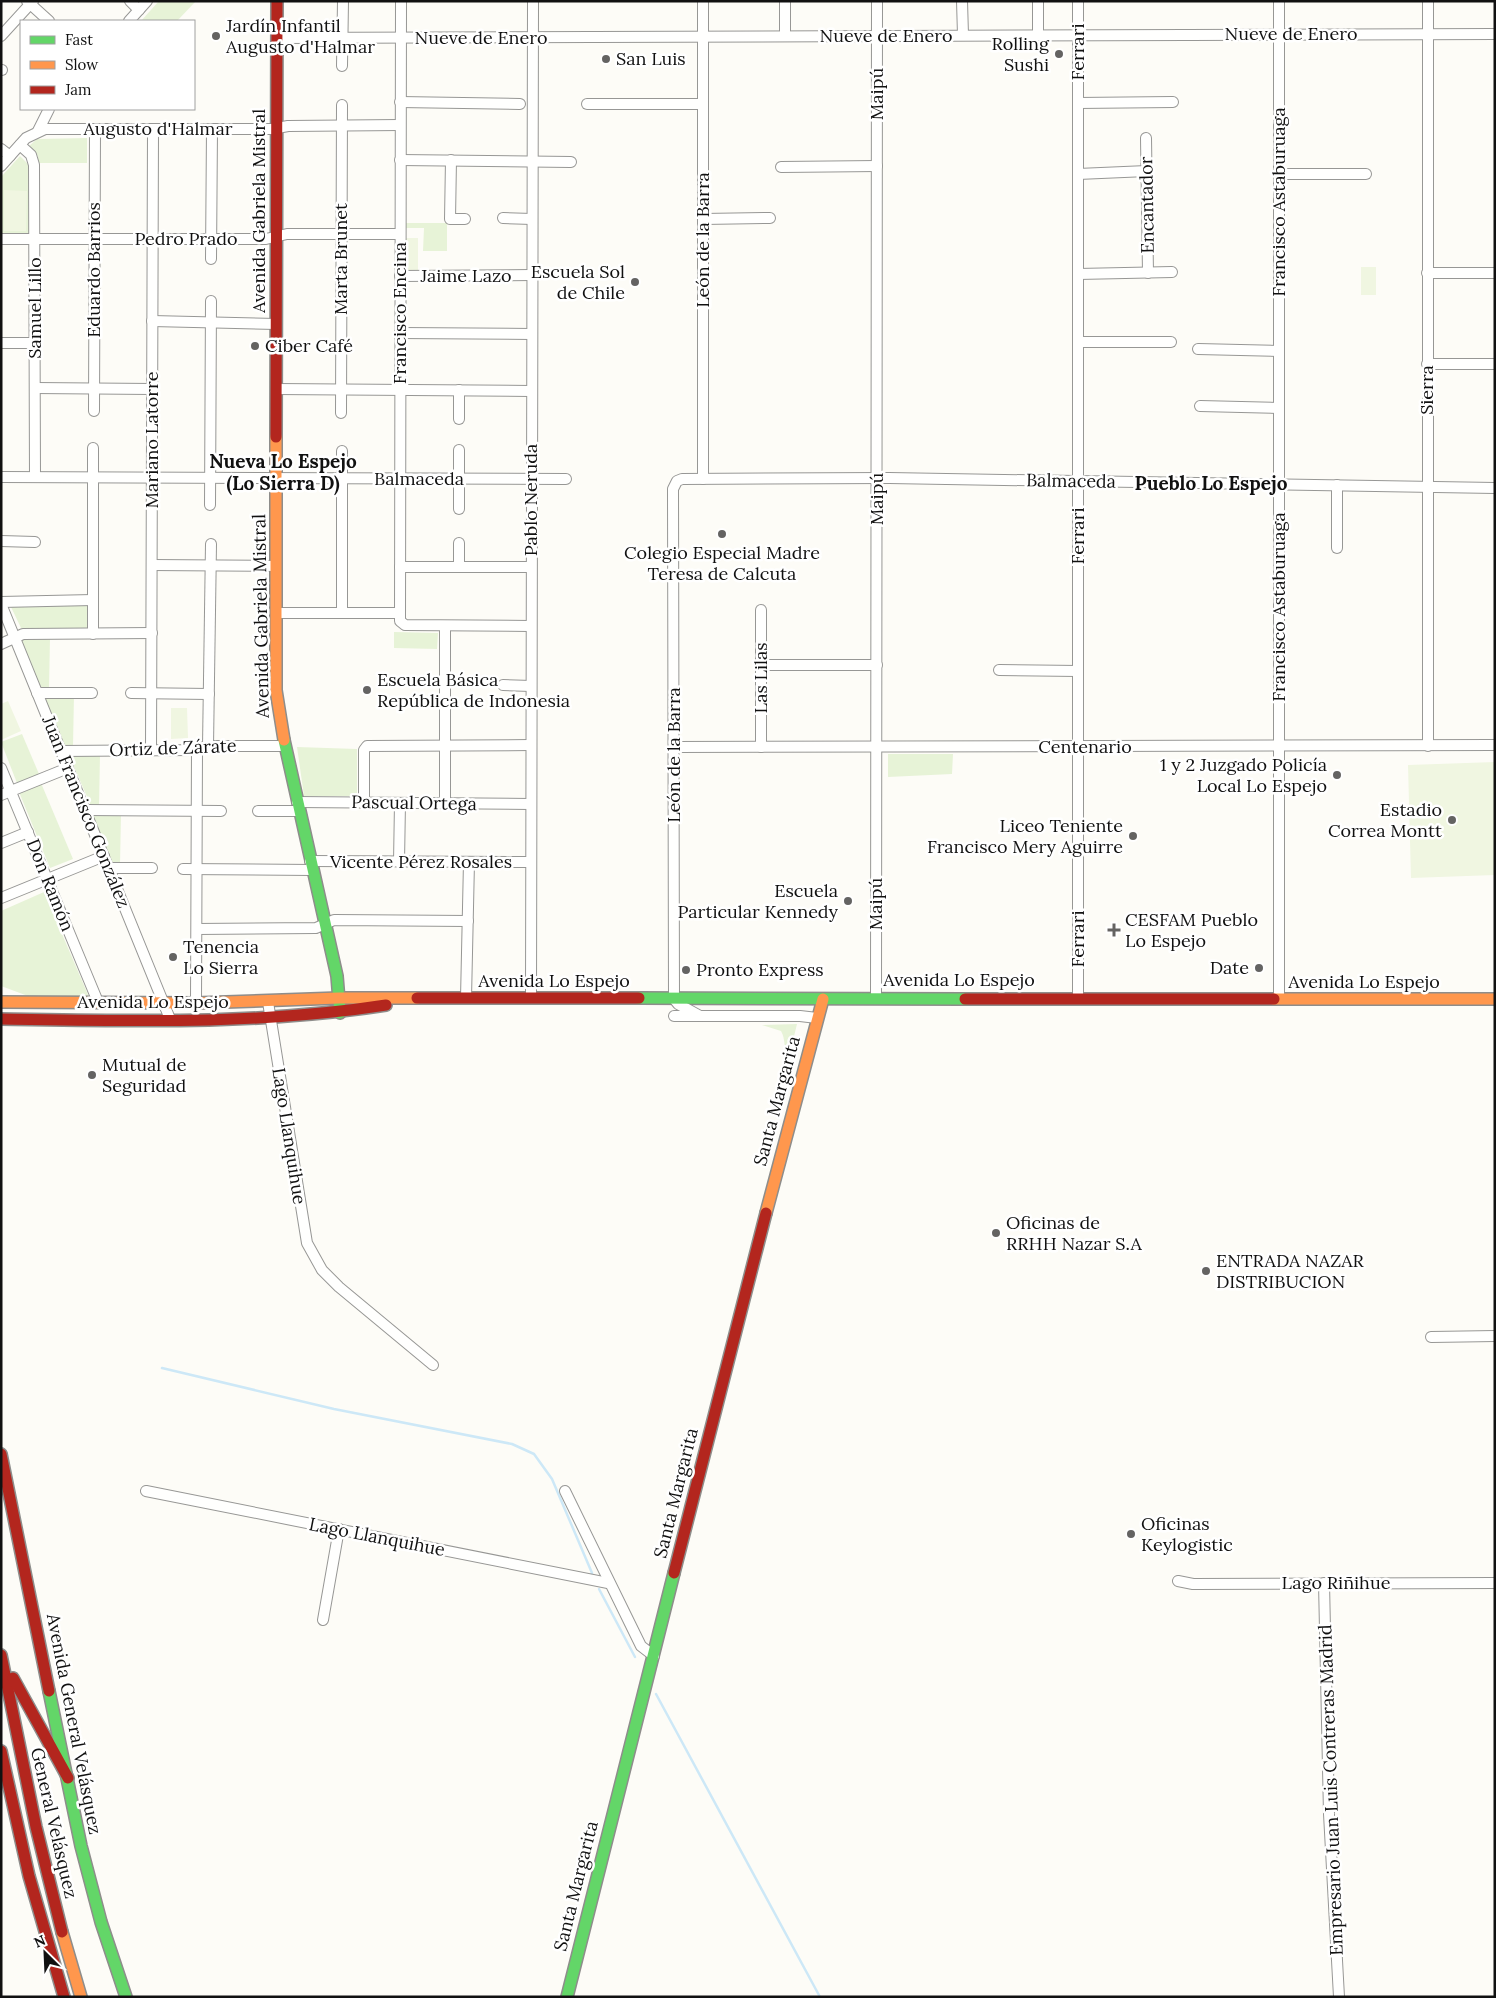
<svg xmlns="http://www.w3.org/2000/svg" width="1496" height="1998" font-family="Lora,serif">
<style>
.green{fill:#e7f3d7}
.pitch{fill:#f0f6e1}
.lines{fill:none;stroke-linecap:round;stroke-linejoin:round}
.stream{stroke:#cde8f7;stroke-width:2.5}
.street-casing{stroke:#979795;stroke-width:12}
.fast-casing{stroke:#8e8d8b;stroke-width:14}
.slow-casing{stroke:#8e8d8b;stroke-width:14}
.jam-casing{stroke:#8e8d8b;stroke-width:14}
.street{stroke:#fffffe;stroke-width:10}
.fast{stroke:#63d668;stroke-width:11}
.slow{stroke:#ff974d;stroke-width:11}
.jam{stroke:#b3261e;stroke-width:11}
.poi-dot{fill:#646362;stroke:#fff;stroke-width:2}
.labels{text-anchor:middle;stroke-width:5;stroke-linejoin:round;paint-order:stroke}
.poi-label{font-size:18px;fill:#111;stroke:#fff;text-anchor:start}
.street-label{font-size:18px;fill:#111;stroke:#fff}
.neighbourhood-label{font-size:19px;font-weight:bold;fill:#111;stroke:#fff}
</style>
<rect width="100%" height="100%" fill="#fdfcf7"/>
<g class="green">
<path d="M159,1H196L177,21H141Z"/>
<path d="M87,138V163H38V156L28,147L37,139Z"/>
<path d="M20,156L30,166V236L1,235V177Z"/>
<path d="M405,223H447V251H423L424,228H405Z"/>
<path d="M88,605L89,630H22L11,607Z"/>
<path d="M394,632L438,633L437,649L394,648Z"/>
<path d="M20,638H50L49,689H41Z"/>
<path d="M43,695H74L73,746H65Z"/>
<path d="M22,734L39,774L17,783L1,742Z"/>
<path d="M297,747L357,749V796H304Z"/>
<path d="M888,754H953L952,774L888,777Z"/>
<path d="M69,755H100L99,807L91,806Z"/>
<path d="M41,783L73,859L50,868L19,792Z"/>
<path d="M90,813L121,814L120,865H112Z"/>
<path d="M44,892L89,997L28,996L1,986V911Z"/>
<path d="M797,1024L789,1057C783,1050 786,1039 781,1031L762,1025Z"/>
</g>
<g class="pitch">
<path d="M4,190L27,191L26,231H4Z"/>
<rect x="403" y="238" width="15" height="34"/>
<rect x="1361" y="267" width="15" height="28"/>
<path d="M8,701L21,731L1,740V704Z"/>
<path d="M171,708H187L188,738L171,739Z"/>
<path d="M1495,762V875L1411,878L1408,765Z"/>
</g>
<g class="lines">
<g class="stream">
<path d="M162,1368L334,1409L512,1444L534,1454L552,1479L592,1573"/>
<path d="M599,1589L635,1657"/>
<path d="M656,1694L820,1997"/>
</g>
<g class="street-casing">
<g id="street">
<path d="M27,1L49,21"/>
<path d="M130,1L139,10"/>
<path d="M401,1L400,621L405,625L531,626"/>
<path d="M703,1V479"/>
<path d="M785,1V36"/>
<path d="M962,1L963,35"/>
<path d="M1038,1V35"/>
<path d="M1428,1V746"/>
<path d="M129,21L147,1"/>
<path d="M1,36L33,1"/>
<path d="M277,38L1495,34"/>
<path d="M342,66L343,1"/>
<path d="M1,70H2"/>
<path d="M400,102L520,104"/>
<path d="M1078,103L1173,102"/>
<path d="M587,104H703"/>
<path d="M38,131L49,109"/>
<path d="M1146,138L1148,273"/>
<path d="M20,145L31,155L34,165L35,477"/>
<path d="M1,149L10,156"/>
<path d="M400,160L571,162"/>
<path d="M451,160L450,219H465"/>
<path d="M1,166L26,138L45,129H272L288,126L400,125"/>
<path d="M781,167L877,166"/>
<path d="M1078,174L1147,171"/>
<path d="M1279,174H1366"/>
<path d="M503,218L532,219"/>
<path d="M703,219L770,218"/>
<path d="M1,239H266L287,234H400"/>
<path d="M211,259L212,129"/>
<path d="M1427,273H1495"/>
<path d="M1078,274L1172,272"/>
<path d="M400,276L532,275"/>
<path d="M152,321L276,324"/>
<path d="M400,333L532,334"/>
<path d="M1078,342H1171"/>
<path d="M1,343H35"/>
<path d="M1198,349L1279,351"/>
<path d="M1427,364H1495"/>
<path d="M35,388L152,389"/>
<path d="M276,389L531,391"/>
<path d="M1200,406L1279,408"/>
<path d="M94,411L95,129"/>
<path d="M341,413L342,105"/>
<path d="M459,419V390"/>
<path d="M1,477L566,479"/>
<path d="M210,505L211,301"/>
<path d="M459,509V450"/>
<path d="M1,541L35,542"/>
<path d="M459,543V567"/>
<path d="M1337,548V485"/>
<path d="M152,565L276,566"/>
<path d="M400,567H531"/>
<path d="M1,602L93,600"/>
<path d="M1,604L170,1019"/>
<path d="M761,610V747"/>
<path d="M276,613H400"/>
<path d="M342,613V451"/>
<path d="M445,626V804"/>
<path d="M93,634V448"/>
<path d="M1,644L23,634L152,633"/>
<path d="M761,665H877"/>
<path d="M999,670L1078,671"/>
<path d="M503,685L531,686"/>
<path d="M37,693H92"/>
<path d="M131,693L209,694"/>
<path d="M208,746L211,544"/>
<path d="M675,747L1495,745"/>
<path d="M151,750L153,129"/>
<path d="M61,751L193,750L208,746H285"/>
<path d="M1,768L98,1002"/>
<path d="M1,795L68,768"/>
<path d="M297,802L531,804"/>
<path d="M364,803V750L367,746L531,745"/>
<path d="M86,810L221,811"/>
<path d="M258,811H299"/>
<path d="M1,843L28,832"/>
<path d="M310,861L531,862"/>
<path d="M399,862L400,803"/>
<path d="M109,868H152"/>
<path d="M183,869L313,870"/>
<path d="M1,898L104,856"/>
<path d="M197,929L316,928L334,920L468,921"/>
<path d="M876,997L877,1"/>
<path d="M466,998L469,862"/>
<path d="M531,998L533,1"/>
<path d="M1078,998V1"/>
<path d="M1279,999V1"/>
<path d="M268,1002L307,1243L322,1270L339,1287L433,1365"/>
<path d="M196,1003L197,749"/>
<path d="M674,1016H800L817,1018"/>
<path d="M700,1016L678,1004L674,999L673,489L677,481L682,479L889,478L1495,488"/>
<path d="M1431,1337L1495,1336"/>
<path d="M146,1491L608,1583"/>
<path d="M565,1491L641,1646L654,1656"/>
<path d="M1178,1581L1193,1584L1495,1583"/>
<path d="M1324,1583L1329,1814L1339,1997"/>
<path d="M323,1620L339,1529"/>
</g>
</g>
<g class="fast-casing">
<g id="fast">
<path d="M284,740L337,976L340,1013"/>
<path d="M639,998L965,999"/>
<path d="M49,1691L81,1846L101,1922L126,1997"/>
<path d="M567,1997L674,1573"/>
</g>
</g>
<g class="slow-casing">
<g id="slow">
<path d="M276,437V690L284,740"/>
<path d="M1274,999H1495"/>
<path d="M1,1002L196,1003L339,998H417"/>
<path d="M766,1213L823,999"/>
<path d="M62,1932L81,1997"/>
</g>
</g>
<g class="jam-casing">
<g id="jam">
<path d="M276,437L277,1"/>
<path d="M417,998H639"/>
<path d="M965,999H1274"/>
<path d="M1,1019C130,1021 258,1025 386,1005"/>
<path d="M1,1454L49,1691"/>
<path d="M674,1573L766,1213"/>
<path d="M1,1655L36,1827L62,1932"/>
<path d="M13,1678L68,1778"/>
<path d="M1,1751L29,1876L64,1997"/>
</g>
</g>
<use href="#street" class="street"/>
<use href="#fast" class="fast"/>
<use href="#slow" class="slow"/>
<use href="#jam" class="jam"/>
</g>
<g class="poi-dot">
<circle cx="216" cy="36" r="5"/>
<circle cx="1059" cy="54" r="5"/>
<circle cx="606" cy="59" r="5"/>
<circle cx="635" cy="282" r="5"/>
<circle cx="255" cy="346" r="5"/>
<circle cx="722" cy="534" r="5"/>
<circle cx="367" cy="690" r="5"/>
<circle cx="1337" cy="775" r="5"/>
<circle cx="1452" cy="820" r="5"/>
<circle cx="1133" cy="836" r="5"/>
<circle cx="848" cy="901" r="5"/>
<path d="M1111.5 922.5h5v5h5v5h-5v5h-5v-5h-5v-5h5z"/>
<circle cx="173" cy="957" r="5"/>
<circle cx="1259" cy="968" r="5"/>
<circle cx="686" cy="970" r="5"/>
<circle cx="92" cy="1075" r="5"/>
<circle cx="996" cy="1233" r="5"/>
<circle cx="1206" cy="1271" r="5"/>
<circle cx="1131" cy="1534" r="5"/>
</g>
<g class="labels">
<g class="poi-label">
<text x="226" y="32">Jardín Infantil<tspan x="226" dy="21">Augusto d'Halmar</tspan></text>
<text x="1049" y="50" text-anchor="end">Rolling<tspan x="1049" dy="21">Sushi</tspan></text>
<text x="616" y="65">San Luis</text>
<text x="625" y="278" text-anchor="end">Escuela Sol<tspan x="625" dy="21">de Chile</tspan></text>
<text x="265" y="352">Ciber Café</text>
<text x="722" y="559" text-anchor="middle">Colegio Especial Madre<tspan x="722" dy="21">Teresa de Calcuta</tspan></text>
<text x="377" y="686">Escuela Básica<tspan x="377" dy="21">República de Indonesia</tspan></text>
<text x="1327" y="771" text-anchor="end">1 y 2 Juzgado Policía<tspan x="1327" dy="21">Local Lo Espejo</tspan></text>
<text x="1442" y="816" text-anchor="end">Estadio<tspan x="1442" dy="21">Correa Montt</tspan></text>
<text x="1123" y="832" text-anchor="end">Liceo Teniente<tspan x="1123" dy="21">Francisco Mery Aguirre</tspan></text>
<text x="838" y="897" text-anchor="end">Escuela<tspan x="838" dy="21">Particular Kennedy</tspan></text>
<text x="1125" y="926">CESFAM Pueblo<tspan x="1125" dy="21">Lo Espejo</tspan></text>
<text x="183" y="953">Tenencia<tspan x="183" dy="21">Lo Sierra</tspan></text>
<text x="1249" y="974" text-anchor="end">Date</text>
<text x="696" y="976">Pronto Express</text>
<text x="102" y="1071">Mutual de<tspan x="102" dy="21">Seguridad</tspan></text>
<text x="1006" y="1229">Oficinas de<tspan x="1006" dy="21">RRHH Nazar S.A</tspan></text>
<text x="1216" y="1267">ENTRADA NAZAR<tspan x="1216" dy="21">DISTRIBUCION</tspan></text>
<text x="1141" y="1530">Oficinas<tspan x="1141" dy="21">Keylogistic</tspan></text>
</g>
<g class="street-label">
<text x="1291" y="40">Nueve de Enero</text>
<text x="886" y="42">Nueve de Enero</text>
<text x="481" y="44">Nueve de Enero</text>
<text transform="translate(1078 52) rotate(-90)" y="6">Ferrari</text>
<text transform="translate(877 94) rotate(-90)" y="6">Maipú</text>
<text x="158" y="135">Augusto d'Halmar</text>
<text transform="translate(1279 202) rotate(-90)" y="6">Francisco Astaburuaga</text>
<text transform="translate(1147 205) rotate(-91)" y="6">Encantador</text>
<text transform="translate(259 211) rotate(-90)" y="6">Avenida Gabriela Mistral</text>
<text x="186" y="245">Pedro Prado</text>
<text transform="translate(703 240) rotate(-90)" y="6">León de la Barra</text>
<text transform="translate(341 259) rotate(-90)" y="6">Marta Brunet</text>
<text transform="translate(94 270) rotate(-90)" y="6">Eduardo Barrios</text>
<text x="466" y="282">Jaime Lazo</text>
<text transform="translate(35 308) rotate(-90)" y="6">Samuel Lillo</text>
<text transform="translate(400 313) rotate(-90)" y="6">Francisco Encina</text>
<text transform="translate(1427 390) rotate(-90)" y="6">Sierra</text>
<text transform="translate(152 440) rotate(-90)" y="6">Mariano Latorre</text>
<text x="419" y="485">Balmaceda</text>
<text transform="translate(1071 481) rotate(1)" y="6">Balmaceda</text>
<text transform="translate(877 499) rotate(-90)" y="6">Maipú</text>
<text transform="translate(531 500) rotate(-90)" y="6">Pablo Neruda</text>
<text transform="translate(1078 536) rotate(-90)" y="6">Ferrari</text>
<text transform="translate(1279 607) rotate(-90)" y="6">Francisco Astaburuaga</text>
<text transform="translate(261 616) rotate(-91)" y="6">Avenida Gabriela Mistral</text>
<text transform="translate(761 678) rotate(-90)" y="6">Las Lilas</text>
<text x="1085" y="753">Centenario</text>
<text transform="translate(173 748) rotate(-2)" y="6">Ortiz de Zárate</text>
<text transform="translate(674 755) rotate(-90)" y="6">León de la Barra</text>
<text transform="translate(414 803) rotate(1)" y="6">Pascual Ortega</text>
<text transform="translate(86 812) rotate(68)" y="6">Juan Francisco González</text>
<text x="421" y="868">Vicente Pérez Rosales</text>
<text transform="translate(50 885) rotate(68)" y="6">Don Ramón</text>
<text transform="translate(876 904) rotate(-90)" y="6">Maipú</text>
<text transform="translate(1078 939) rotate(-90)" y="6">Ferrari</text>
<text x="959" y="986">Avenida Lo Espejo</text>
<text x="554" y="987">Avenida Lo Espejo</text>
<text x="1364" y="988">Avenida Lo Espejo</text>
<text x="153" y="1008">Avenida Lo Espejo</text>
<text transform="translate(777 1101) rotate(-75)" y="6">Santa Margarita</text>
<text transform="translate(289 1136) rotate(81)" y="6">Lago Llanquihue</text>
<text transform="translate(676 1493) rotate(-76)" y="6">Santa Margarita</text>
<text transform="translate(377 1537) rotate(11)" y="6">Lago Llanquihue</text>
<text x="1336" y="1589">Lago Riñihue</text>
<text transform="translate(74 1724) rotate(79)" y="6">Avenida General Velásquez</text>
<text transform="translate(1331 1790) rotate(-92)" y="6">Empresario Juan Luis Contreras Madrid</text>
<text transform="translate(54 1823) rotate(77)" y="6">General Velásquez</text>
<text transform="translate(576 1886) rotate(-76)" y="6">Santa Margarita</text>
</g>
<g class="neighbourhood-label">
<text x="283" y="468">Nueva Lo Espejo<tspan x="283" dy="22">(Lo Sierra D)</tspan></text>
<text x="1211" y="490">Pueblo Lo Espejo</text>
</g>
</g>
<rect width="1496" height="1998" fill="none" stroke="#111111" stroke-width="5"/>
<rect x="20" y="20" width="175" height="90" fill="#ffffff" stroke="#a0a0a0"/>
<rect x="30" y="36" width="25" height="8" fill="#63d668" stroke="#a0a0a0"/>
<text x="65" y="45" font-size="15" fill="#111111">Fast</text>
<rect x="30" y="61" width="25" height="8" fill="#ff974d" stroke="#a0a0a0"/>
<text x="65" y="70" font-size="15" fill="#111111">Slow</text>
<rect x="30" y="86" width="25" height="8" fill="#b3261e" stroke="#a0a0a0"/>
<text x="65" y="95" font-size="15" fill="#111111">Jam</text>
<g transform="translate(45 1953) rotate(336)" stroke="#ffffff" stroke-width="4" paint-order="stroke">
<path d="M0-4L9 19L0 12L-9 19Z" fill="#111111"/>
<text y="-8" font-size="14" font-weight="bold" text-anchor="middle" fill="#111111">N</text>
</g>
</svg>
